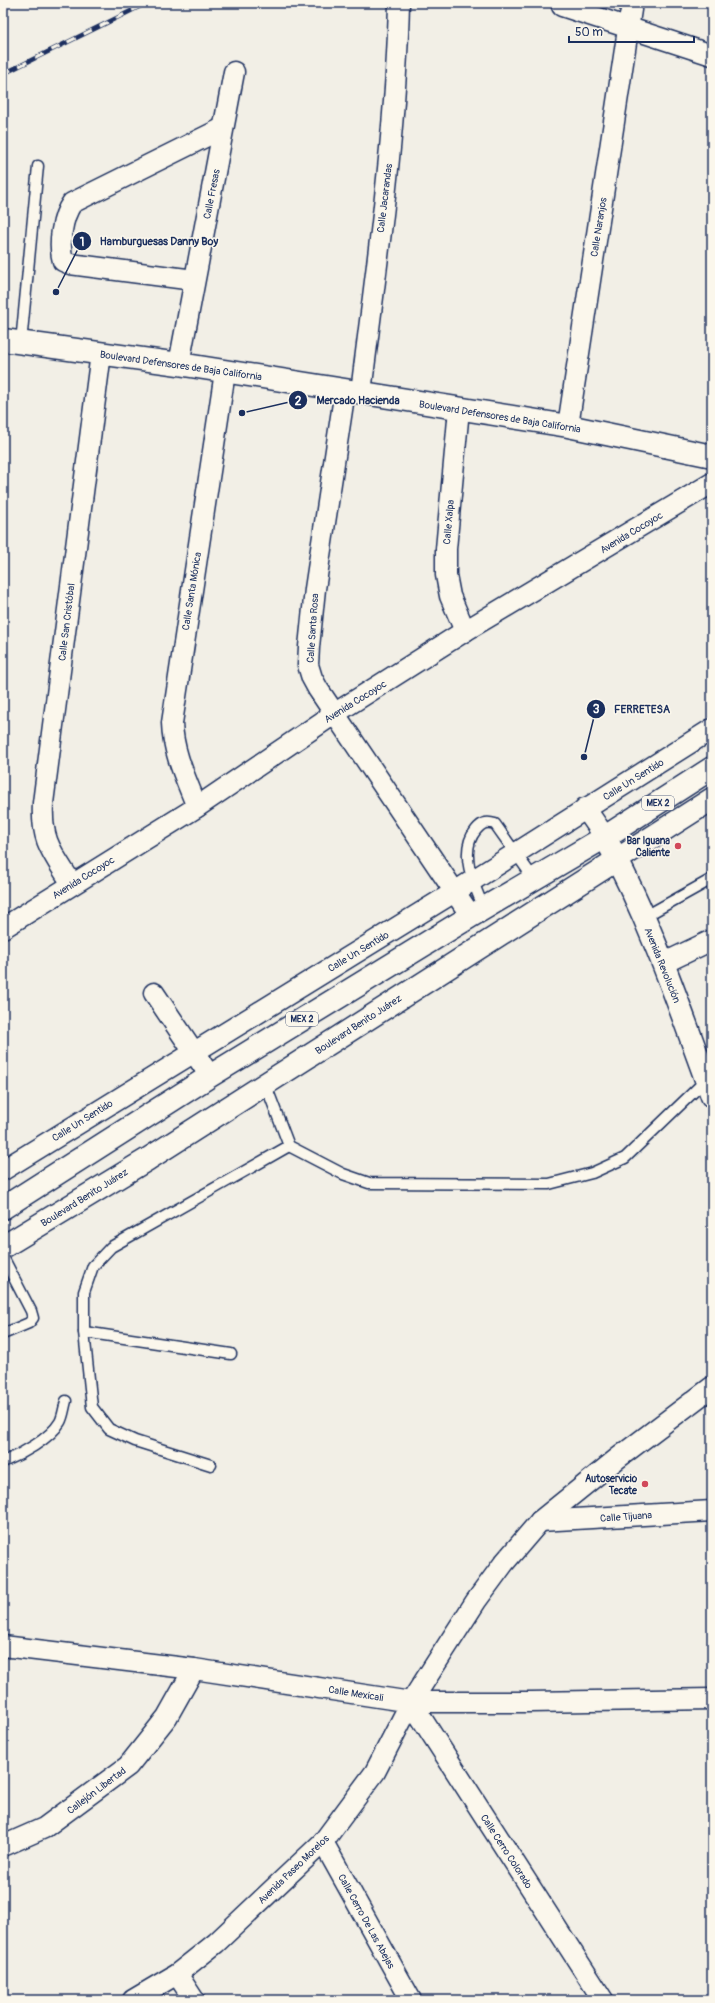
<svg xmlns="http://www.w3.org/2000/svg" width="715" height="2003" font-family="Pangolin,sans-serif">
<style>
.lines{fill:none;stroke-linecap:round;stroke-linejoin:round}
.service-casing{stroke:#1b2f5e;stroke-width:13}
.minor-casing{stroke:#1b2f5e;stroke-width:23}
.tertiary-casing{stroke:#1b2f5e;stroke-width:25}
.secondary-casing{stroke:#1b2f5e;stroke-width:25}
.primary-casing{stroke:#1b2f5e;stroke-width:25}
.service{stroke:#fbf7ec;stroke-width:10}
.minor{stroke:#fbf7ec;stroke-width:20}
.tertiary{stroke:#fbf7ec;stroke-width:22}
.secondary{stroke:#fbf7ec;stroke-width:22}
.primary{stroke:#fbf7ec;stroke-width:22}
.rail-casing{stroke:#1b2f5e;stroke-width:4.5}
.rail{stroke:#fbf7ec;stroke-width:3;stroke-dasharray:9;stroke-linecap:butt}
.poi-dot{fill:#d1495b;stroke:#fbf7ec;stroke-width:1.5}
.labels{text-anchor:middle;stroke-width:3;stroke-linejoin:round;paint-order:stroke}
.shield{fill:#fbf7ec;stroke:#5e6b89;stroke-width:1}
.shield-label{font-size:9px;font-weight:bold;fill:#1b2f5e}
.street-label{font-size:10px;fill:#1b2f5e;stroke:#fbf7ec}
.poi-label{font-size:10px;font-weight:bold;fill:#1b2f5e;stroke:#fbf7ec;text-anchor:end}
.leader{fill:none;stroke:#1b2f5e;stroke-width:1.5}
.callout-dot{fill:#1b2f5e;stroke:#fbf7ec;stroke-width:1.5}
.mark-label{font-size:12px;text-anchor:middle;font-weight:bold;fill:#fff}
.callout-label{font-size:11px;text-anchor:middle;font-weight:bold;fill:#1b2f5e;stroke:#fbf7ec;stroke-width:3;stroke-linejoin:round;paint-order:stroke}
</style>
<rect width="100%" height="100%" fill="#f2efe6"/>
<filter id="ink" filterUnits="userSpaceOnUse"><feTurbulence type="fractalNoise" baseFrequency=".025" numOctaves="2"/><feDisplacementMap in="SourceGraphic" scale="8" xChannelSelector="R" yChannelSelector="G"/><feConvolveMatrix kernelMatrix="1 2 1 2 8 2 1 2 1" color-interpolation-filters="sRGB"/></filter>
<g filter="url(#ink)">
<g class="lines">
<g class="service-casing">
<g id="service">
<path d="M21,343L38,166"/>
<path d="M484,908C474,886 458,851 476,830C482,823 486,821 495,824L534,879"/>
<path d="M644,917L712,879"/>
<path d="M265,1083L289,1146L343,1174L369,1183L549,1184L592,1173L625,1158L706,1080"/>
<path d="M3,1257L31,1311L33,1318L29,1323L3,1334"/>
<path d="M84,1332L231,1354"/>
<path d="M3,1462C20,1455 50,1439 60,1422C63,1417 64,1408 66,1401"/>
<path d="M211,1465L135,1441L109,1429L92,1407L84,1332V1292L93,1266L111,1247L289,1146"/>
</g>
</g>
<g class="minor-casing">
<g id="minor">
<path d="M562,6L712,55"/>
<path d="M194,280L70,264L63,261C58,244 62,217 72,203L223,128"/>
<path d="M179,364L234,72"/>
<path d="M345,390L315,589L309,647L308,665L312,678L318,689L471,916"/>
<path d="M361,392C377,263 396,134 399,3"/>
<path d="M459,409L446,549V575L450,596L465,631"/>
<path d="M568,426L632,3"/>
<path d="M197,807C186,779 173,753 172,723L225,372"/>
<path d="M585,808L605,837"/>
<path d="M72,884C52,852 41,842 43,803L101,353"/>
<path d="M3,928L197,807L334,714L465,631L712,483"/>
<path d="M664,963L712,940"/>
<path d="M154,993L210,1076"/>
<path d="M3,1170L456,891L712,729"/>
<path d="M540,1521L712,1511"/>
<path d="M3,1646L194,1669L411,1702H531L712,1699"/>
<path d="M411,1702L603,2000"/>
<path d="M323,1842L411,2000"/>
<path d="M3,1846L44,1828L128,1766L167,1717L194,1669"/>
<path d="M177,1974L194,2000"/>
<path d="M133,2000L177,1974L216,1943L323,1842L375,1772L411,1702L476,1601L504,1563L540,1521L618,1458L712,1387"/>
</g>
</g>
<g class="tertiary-casing">
<path id="tertiary" d="M605,837C650,919 680,1008 712,1096"/>
</g>
<g class="secondary-casing">
<path id="secondary" d="M3,340L179,364L345,390L568,426L712,456"/>
</g>
<g class="primary-casing">
<g id="primary">
<path d="M3,1208L210,1076L471,916L605,837L712,768"/>
<path d="M3,1247L148,1159L712,799"/>
</g>
</g>
<use href="#service" class="service"/>
<use href="#minor" class="minor"/>
<use href="#tertiary" class="tertiary"/>
<use href="#secondary" class="secondary"/>
<use href="#primary" class="primary"/>
<g class="rail-casing">
<path id="rail" d="M3,74L147,3"/>
</g>
<use href="#rail" class="rail"/>
</g>
</g>
<g class="poi-dot">
<circle cx="678" cy="846" r="4"/>
<circle cx="645" cy="1484" r="4"/>
</g>
<g class="labels">
<g class="shield">
<rect x="642" y="796" width="32" height="14" rx="3"/>
<rect x="286" y="1012" width="32" height="14" rx="3"/>
</g>
<g class="shield-label">
<text x="658" y="806">MEX 2</text>
<text x="302" y="1022">MEX 2</text>
</g>
<g class="street-label">
<text transform="translate(211 194) rotate(-79)" y="4">Calle Fresas</text>
<text transform="translate(384 198) rotate(-83)" y="4">Calle Jacarandas</text>
<text transform="translate(598 227) rotate(-81)" y="4">Calle Naranjos</text>
<text transform="translate(181 365) rotate(8)" y="4">Boulevard Defensores de Baja California</text>
<text transform="translate(500 416) rotate(9)" y="4">Boulevard Defensores de Baja California</text>
<text transform="translate(448 522) rotate(-85)" y="4">Calle Xalpa</text>
<text transform="translate(631 532) rotate(-31)" y="4">Avenida Cocoyoc</text>
<text transform="translate(191 591) rotate(-81)" y="4">Calle Santa Mónica</text>
<text transform="translate(66 622) rotate(-83)" y="4">Calle San Cristóbal</text>
<text transform="translate(312 628) rotate(-86)" y="4">Calle Santa Rosa</text>
<text transform="translate(355 701) rotate(-32)" y="4">Avenida Cocoyoc</text>
<text transform="translate(633 779) rotate(-32)" y="4">Calle Un Sentido</text>
<text transform="translate(83 877) rotate(-32)" y="4">Avenida Cocoyoc</text>
<text transform="translate(358 951) rotate(-31)" y="4">Calle Un Sentido</text>
<text transform="translate(663 965) rotate(68)" y="4">Avenida Revolución</text>
<text transform="translate(358 1024) rotate(-33)" y="4">Boulevard Benito Juárez</text>
<text transform="translate(82 1120) rotate(-32)" y="4">Calle Un Sentido</text>
<text transform="translate(84 1197) rotate(-32)" y="4">Boulevard Benito Juárez</text>
<text transform="translate(626 1516) rotate(-4)" y="4">Calle Tijuana</text>
<text transform="translate(356 1693) rotate(9)" y="4">Calle Mexicali</text>
<text transform="translate(96 1790) rotate(-37)" y="4">Callejón Libertad</text>
<text transform="translate(507 1851) rotate(57)" y="4">Calle Cerro Colorado</text>
<text transform="translate(293 1869) rotate(-44)" y="4">Avenida Paseo Morelos</text>
<text transform="translate(367 1921) rotate(61)" y="4">Calle Cerro De Las Abejas</text>
</g>
<g class="poi-label">
<text x="670" y="844">Bar Iguana<tspan x="670" dy="12">Caliente</tspan></text>
<text x="637" y="1482">Autoservicio<tspan x="637" dy="12">Tecate</tspan></text>
</g>
</g>
<path class="leader" d="M56 292L82 241M242 413L298 400M584 757L596 709"/>
<g class="callout-dot">
<circle cx="56" cy="292" r="4"/>
<circle cx="242" cy="413" r="4"/>
<circle cx="584" cy="757" r="4"/>
<circle cx="82" cy="241" r="10"/>
<circle cx="298" cy="400" r="10"/>
<circle cx="596" cy="709" r="10"/>
</g>
<g class="mark-label">
<text x="82" y="246">1</text>
<text x="298" y="405">2</text>
<text x="596" y="713">3</text>
</g>
<g class="callout-label">
<text x="159" y="245">Hamburguesas Danny Boy</text>
<text x="358" y="404">Mercado Hacienda</text>
<text x="642" y="713">FERRETESA</text>
</g>
<rect width="715" height="2003" fill="none" stroke="#fbf7ec" stroke-width="16"/>
<rect x="8" y="8" width="699" height="1987" fill="none" stroke="#1b2f5e" stroke-width="1.5" filter="url(#ink)"/>
<path d="M569 36v6h125v-6" fill="none" stroke="#1b2f5e" stroke-width="2"/>
<text x="575" y="36" font-size="12" fill="#1b2f5e" stroke="#fbf7ec" stroke-width="3" paint-order="stroke">50 m</text>
</svg>
